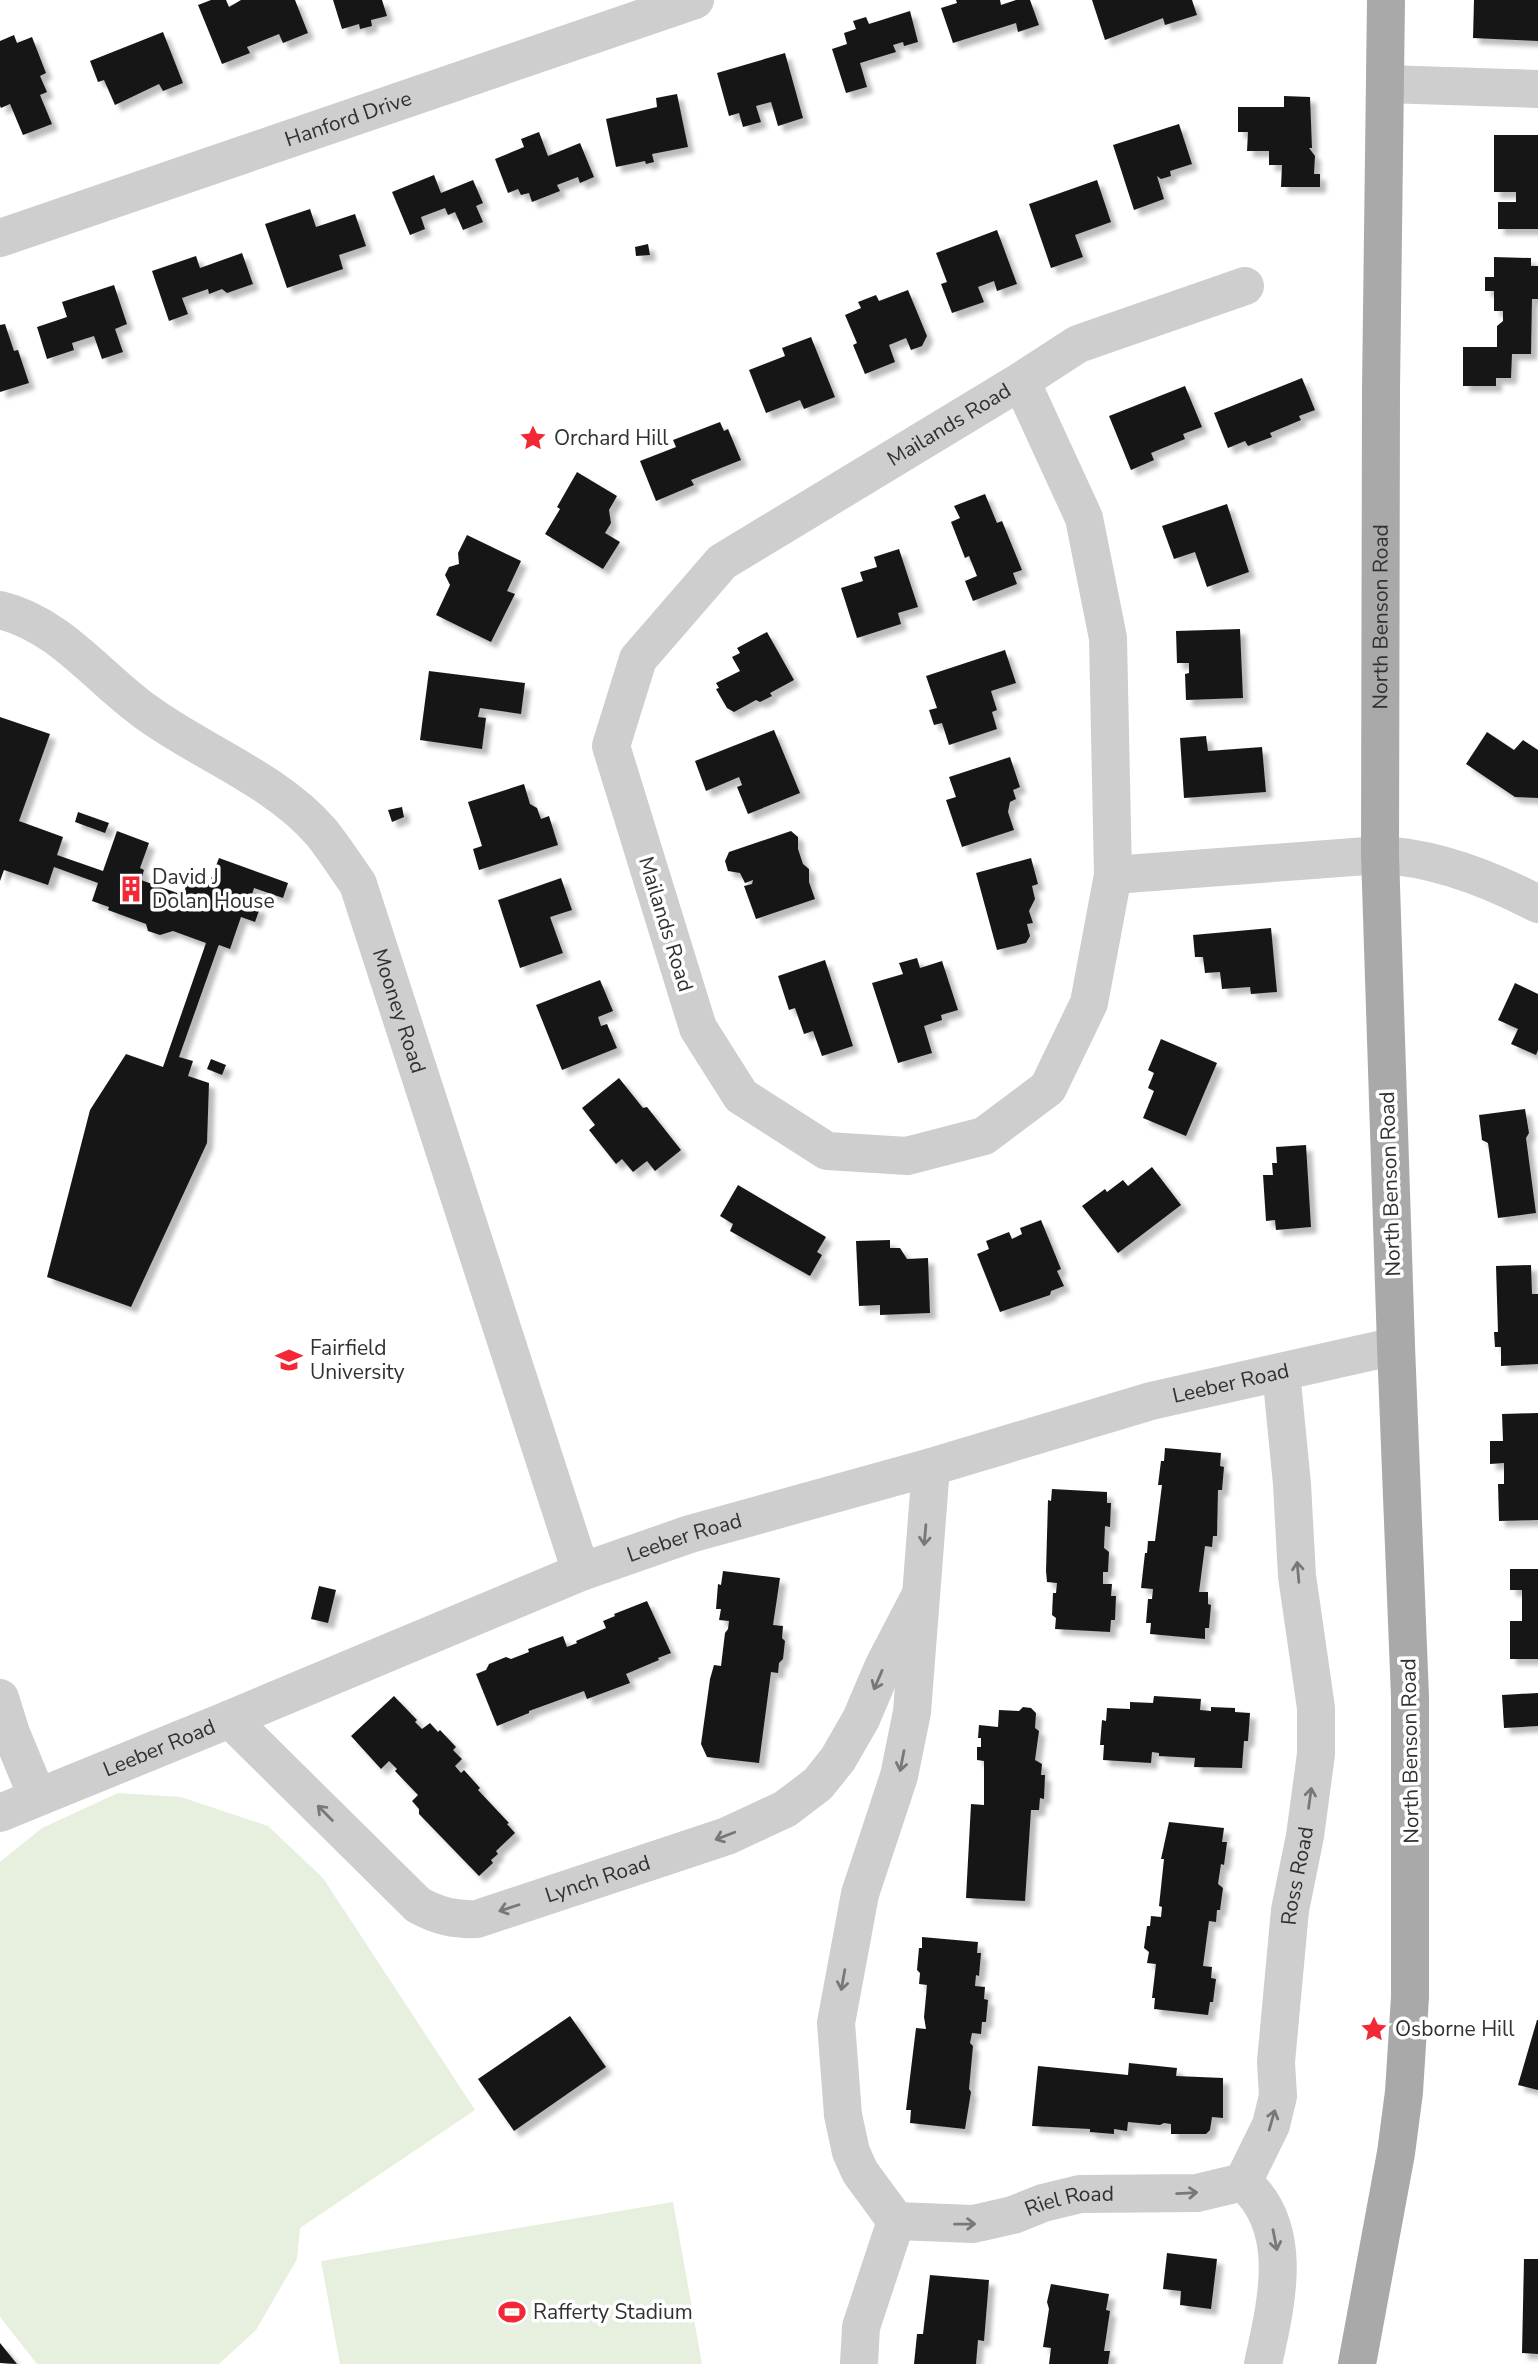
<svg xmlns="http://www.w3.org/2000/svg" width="1538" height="2364" font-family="'Nunito Sans',sans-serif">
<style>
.green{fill:#e7efde}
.building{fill:#181818;filter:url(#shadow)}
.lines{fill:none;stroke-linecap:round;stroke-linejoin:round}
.minor{stroke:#cecece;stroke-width:38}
.major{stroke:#a9a9a9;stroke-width:38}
.oneway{stroke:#787878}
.labels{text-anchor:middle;stroke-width:7;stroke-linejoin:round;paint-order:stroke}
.street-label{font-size:21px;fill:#313131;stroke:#fff}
.poi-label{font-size:21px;fill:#313131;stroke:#fff;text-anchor:start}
</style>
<defs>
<filter id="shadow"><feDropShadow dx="6" dy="6" stdDeviation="2" flood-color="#0004"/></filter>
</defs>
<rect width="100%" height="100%" fill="#fff"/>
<g class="green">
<path d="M118,1793L181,1797L268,1826L323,1878L475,2110L300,2228L297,2259L256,2330L219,2364H37L0,2317V1862L42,1828Z"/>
<path d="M673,2202L702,2364H340L321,2261Z"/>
</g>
<g class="building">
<path d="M211,0H226L229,7L241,0H295L308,33L283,43L279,34L247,47L250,53L222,64L198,5Z"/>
<path d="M333,0H382L387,16L371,20L372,26L360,29L359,24L342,29Z"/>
<path d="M956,0H1000L1001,5L1016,0H1030L1039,25L1018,32L1016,23L953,43L941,8L957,3Z"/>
<path d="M1092,0H1192L1197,15L1165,25L1163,18L1105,40Z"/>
<path d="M1474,0H1538V41L1473,38Z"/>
<path d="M910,11L918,42L904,46L903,42L893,45L896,52L860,63L867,87L846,93L832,49L847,44L844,33L856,29L853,21L866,17L869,24Z"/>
<path d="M163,32L183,83L163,91L159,84L115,105L104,80L98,82L90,61Z"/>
<path d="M14,35L17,43L32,37L46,73L40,76L47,92L40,95L52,124L23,135L10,104L1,108L0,106V41Z"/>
<path d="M785,53L803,118L778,126L771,102L756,106L761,122L743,127L739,113L729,116L717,73Z"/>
<path d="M677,94L688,147L652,154L654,162L646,164L645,161L616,167L606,119L657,107L656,98Z"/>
<path d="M1284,96L1310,97L1312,148H1309L1315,156L1314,174H1320V187H1281L1282,165H1269V151H1247L1248,132H1238V107H1284Z"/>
<path d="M1179,124L1192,164L1170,171L1171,176L1161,179L1157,176L1164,199L1134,210L1113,145Z"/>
<path d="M539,132L548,156L580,143L594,177L580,183L578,177L557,185L560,191L532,202L529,193L521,195L518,189L508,193L495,159L524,147L521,139Z"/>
<path d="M1494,135H1538V229H1498V202H1516V192H1494Z"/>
<path d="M434,175L441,193L473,180L483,203L476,206L483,222L463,230L455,212L448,215L445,208L421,217L425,229L410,235L392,192Z"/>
<path d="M1097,180L1111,222L1075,235L1083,257L1051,268L1029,204Z"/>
<path d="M310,209L316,227L355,214L366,246L339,255L343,269L287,288L265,224Z"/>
<path d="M997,230L1017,284L997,291L994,281L978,287L984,302L952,313L941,284L947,282L936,253Z"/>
<path d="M648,244L650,255L636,256L635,247Z"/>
<path d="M242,253L253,284L227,293L222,289L209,294L208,289L182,298L188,314L169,321L152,271L196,256L200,268Z"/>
<path d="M1494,257L1531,258V266H1538V299H1532L1531,354H1512L1511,378H1496V386H1463V347H1497V326L1503,321V311H1494V291H1485V277H1494Z"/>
<path d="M114,285L127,324L115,329L123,352L102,359L94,336L72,343L74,350L47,359L37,327L67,317L62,302Z"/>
<path d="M908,290L927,336L922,346L911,350L906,338L889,345L895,362L865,374L853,345L857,343L845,315L861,308L858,302L876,295L879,301Z"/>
<path d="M5,324L14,351L18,350L29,383L0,392V325Z"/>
<path d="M811,337L835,397L804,409L800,400L766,413L749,370L785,356L782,348Z"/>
<path d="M1302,378L1315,410L1299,416L1301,420L1270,433L1272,437L1248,446L1245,441L1228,448L1214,413Z"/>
<path d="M1185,386L1202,427L1183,434L1185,439L1151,453L1154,460L1131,470L1109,416Z"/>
<path d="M720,422L724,431L728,429L741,460L691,480L694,485L656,501L640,461L676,447L673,440Z"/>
<path d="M577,472L617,496L609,510L611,523L605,533L620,542L603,569L545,534L560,509L557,507Z"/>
<path d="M985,494L997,523L1002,521L1022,570L1013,573L1017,584L973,601L965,581L977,576L969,556L965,558L951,522L960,518L954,506Z"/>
<path d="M1227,504L1249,572L1207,587L1195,552L1174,559L1162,526Z"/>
<path d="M467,535L521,561L507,591L515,594L491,642L436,615L450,585L445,575L449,567L459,564L458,553Z"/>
<path d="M899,549L918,607L898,613L901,624L857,638L841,588L863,581L860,572L877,567L874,557Z"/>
<path d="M1240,629L1243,698L1186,700L1185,674L1189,673V663H1177L1176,631Z"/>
<path d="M767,632L794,680L770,693L772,696L760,702L756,700L734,712L727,708L716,689L719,688L716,683L740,671L732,657L740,653L737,648Z"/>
<path d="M1005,650L1016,683L991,691L997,710L992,712L997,729L949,745L942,723L934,725L929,710L937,708L926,676Z"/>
<path d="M429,671L525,683L521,714L480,708L478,717L486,718L482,749L420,740Z"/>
<path d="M0,717L50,734L19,821L63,837L57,855L103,871L117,831L149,843L140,868L144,870L141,880L183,895L187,883L195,879L209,884L219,858L288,883L283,898L254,888L249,904L260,908L255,922L241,917L230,949L219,945L218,947L179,1057L193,1061L188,1076L209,1083L207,1143L131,1307L47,1277L90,1110L126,1054L163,1067L206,943L173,931L160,935L148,931L146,924L108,910L109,907L92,901L98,883L54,867L48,885L4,870L0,881Z"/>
<path d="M774,730L800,793L748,814L737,787L742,785L739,777L706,791L695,761Z"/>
<path d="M1487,732L1514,750L1523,740L1538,750V798L1515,797L1466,764Z"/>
<path d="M1206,736L1208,751L1262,747L1266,792L1184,798L1180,738Z"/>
<path d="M1010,757L1020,787L1013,790L1016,799L1010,802L1008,812L1014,830L962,847L946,800L956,797L949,777Z"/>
<path d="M524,784L530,804L537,808L541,819L549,816L558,845L479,870L473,849L482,846L468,802Z"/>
<path d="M402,807L404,817L392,822L388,810Z"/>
<path d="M78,812L109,823L105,833L75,822Z"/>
<path d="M791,831L798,837V849L803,864L809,869V882L815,899L756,919L744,886L752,884L753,880L745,883L740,873L728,871L725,861L729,852Z"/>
<path d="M1031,858L1038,884L1032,886L1035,899L1029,911L1033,923L1027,924L1030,936L1026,943L997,950L976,873Z"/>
<path d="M561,878L572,910L550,917L563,953L520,968L498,900Z"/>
<path d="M1271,928L1277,992L1251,994L1250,987L1222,989L1220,972L1205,973L1203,957H1195L1193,935Z"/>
<path d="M917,958L920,968L942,961L958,1010L941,1015L942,1020L924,1026L932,1053L898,1063L872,983L903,974L899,963Z"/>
<path d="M825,960L853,1046L822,1056L813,1031L804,1034L795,1008L789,1010L778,976Z"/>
<path d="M600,980L613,1011L598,1017L601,1026L607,1024L617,1048L562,1070L536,1005Z"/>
<path d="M1515,983L1538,994V1050L1536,1055L1511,1044L1518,1029L1498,1020Z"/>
<path d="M1161,1039L1217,1063L1186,1136L1143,1118L1154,1091L1148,1088L1154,1073L1148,1070Z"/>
<path d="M211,1059L226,1065L222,1075L207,1069Z"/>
<path d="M619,1078L643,1108L647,1107L681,1150L655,1171L647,1161L633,1172L622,1159L616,1164L589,1130L595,1125L582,1108Z"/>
<path d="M1525,1109L1529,1133L1526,1138L1536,1213L1498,1218L1488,1143L1482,1140L1479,1115Z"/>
<path d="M1306,1145L1311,1227L1276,1230L1275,1220L1266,1221L1263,1175H1273L1272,1163H1277L1276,1147Z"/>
<path d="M1152,1167L1181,1205L1118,1253L1082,1206L1105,1189L1107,1192L1123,1180L1128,1186Z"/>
<path d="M738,1185L826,1237L817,1252L822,1255L810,1276L730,1231L733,1224L720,1216Z"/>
<path d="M1041,1220L1061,1269L1057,1271L1064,1286L1051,1291L1050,1295L1000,1312L977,1254L989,1249L986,1241L1009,1232L1012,1239L1022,1234L1020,1228Z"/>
<path d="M890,1240V1248H900L907,1259L928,1258L930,1313L880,1315V1305L859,1306L856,1241Z"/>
<path d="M1531,1265L1532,1294H1538V1364L1501,1366V1347H1495L1494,1332H1498L1496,1266Z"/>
<path d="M1538,1413V1520L1499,1521L1498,1484H1504V1463L1490,1464V1441H1503L1502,1414Z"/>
<path d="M1165,1448L1221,1453L1220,1466L1224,1467L1222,1490H1218L1217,1536H1213L1212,1547L1205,1546L1199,1592H1208V1604L1211,1605L1209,1628H1205V1639L1150,1634L1151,1623H1146L1148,1599H1152L1153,1589L1141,1588L1145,1553H1147L1148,1541H1155L1162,1485H1158L1161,1461H1164Z"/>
<path d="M1052,1489L1107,1492V1503H1111L1110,1527L1105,1526L1104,1548L1109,1552L1108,1572H1103V1584H1112L1111,1596H1116L1115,1620H1111L1110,1632L1055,1629L1056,1618L1052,1615L1053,1593H1056L1057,1583L1047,1582L1046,1571L1048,1500L1051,1501Z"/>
<path d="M1510,1569H1538V1659H1510V1621H1522V1590H1510Z"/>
<path d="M723,1571L780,1578L773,1625L783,1626L782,1638L785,1641L783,1659L779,1663L778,1673L771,1672L759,1763L707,1757L701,1744L710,1679L714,1665L721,1666L725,1633L728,1629L729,1621L719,1620L721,1609H716L718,1584L721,1585Z"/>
<path d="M319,1586L336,1590L328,1623L311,1619Z"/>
<path d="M647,1601L671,1653L658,1658L659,1660L626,1674L630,1683L587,1699L584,1691L529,1711V1713L497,1726L476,1674L486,1670L489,1664L506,1657L511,1659L529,1652L528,1649L563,1636L567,1647L577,1643L576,1641L606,1628L603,1621L615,1616L614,1614Z"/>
<path d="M1538,1693V1726L1504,1728L1502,1695Z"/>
<path d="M394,1696L417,1720L415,1722L422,1729L430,1723L438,1732L440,1730L456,1747L453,1750L462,1759L455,1766L461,1773L464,1770L480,1788L478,1790L509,1823L507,1824L515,1833L496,1851L498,1854L491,1860L493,1863L479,1876L419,1814V1809L412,1801L418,1795L395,1771L397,1769L389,1761L381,1769L351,1736Z"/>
<path d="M1154,1696L1201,1699L1200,1710L1211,1711V1707L1235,1708V1712L1250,1713L1248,1741H1244L1242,1768L1194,1767L1195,1758L1159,1756V1753L1152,1752L1151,1763L1103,1760L1104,1745H1100L1102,1720L1106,1721L1107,1708L1130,1709V1702L1153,1703Z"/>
<path d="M1023,1707L1031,1708L1036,1713L1035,1728L1039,1731L1035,1760L1042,1764L1041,1775H1045L1044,1799L1040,1798L1039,1810H1031L1025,1901L966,1898L971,1804L984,1805V1761L977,1760V1747H981V1738H978L979,1725L998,1727L999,1710L1019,1711Z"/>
<path d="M1169,1822L1224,1828L1222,1842H1227L1224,1865L1221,1864L1218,1884L1223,1888L1220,1910H1217L1216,1922L1209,1921L1203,1966L1212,1967L1211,1978L1216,1979L1213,2002H1210L1208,2015L1154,2009L1155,1998H1152L1156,1964L1147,1963L1149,1952L1144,1948L1147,1926H1150L1151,1916L1161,1917L1162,1907L1159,1906L1164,1859H1161Z"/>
<path d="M922,1937L978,1942L977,1953H981L979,1976L976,1975L975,1986L985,1987L984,1999L988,2000L986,2022H982L981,2034L972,2033L970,2043L973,2046L969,2089L971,2092L965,2129L910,2123L911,2110H906L916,2028L926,2029L924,2017L927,1985L919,1984L920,1973L917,1970L919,1948H922Z"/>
<path d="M570,2016L606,2067L514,2131L478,2079Z"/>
<path d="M1537,2020H1538V2090L1518,2085Z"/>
<path d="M1129,2063L1177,2068L1176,2076L1223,2078V2118L1212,2117L1210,2130L1206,2134H1171V2124L1164,2123L1160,2125L1128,2122L1127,2131L1114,2129V2134L1090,2132V2129L1032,2126L1038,2066L1128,2075Z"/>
<path d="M1167,2253L1217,2259L1211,2309L1180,2305L1181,2291L1163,2289Z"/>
<path d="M1524,2259H1538V2354L1522,2353Z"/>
<path d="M930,2275L989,2280L984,2341L978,2340L976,2364H914L917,2334H923Z"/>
<path d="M1051,2284L1109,2294L1106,2310L1110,2311L1104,2351H1110L1108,2364H1049L1051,2348L1043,2347L1049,2309L1047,2302Z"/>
<path d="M0,2343L17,2364L0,2363Z"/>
</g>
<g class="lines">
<g class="minor">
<path d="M1385,84L1538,89"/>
<path id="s1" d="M0,238L695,0"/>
<path id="s2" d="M1021,381L1084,518L1108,638L1113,875L1089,1003L1048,1088L984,1136L907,1156L827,1151L741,1096L698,1028L611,746L638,659L722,562L1021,381L1078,344L1245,286"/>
<path id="s3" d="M0,610C61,625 97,677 146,712C202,753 275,779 321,832C334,848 346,867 358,884L581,1572"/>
<path d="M1113,875L1380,855C1434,857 1490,879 1538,904"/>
<path d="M0,1698L11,1733L37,1796"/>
<path id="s4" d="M230,1719L418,1905C438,1916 455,1920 477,1919L727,1836L785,1809L818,1784L838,1759L861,1719L884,1665L919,1598"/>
<path id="s5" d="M0,1813L230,1719L581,1572L690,1534L931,1467L1151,1401L1396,1346"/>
<path id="s6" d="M1243,2182L1271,2125L1278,2096L1276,2062L1290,1910L1305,1836L1316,1754V1708L1297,1576L1292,1484L1281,1372"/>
<path d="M1243,2182C1296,2228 1276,2304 1263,2364"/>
<path d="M896,2221L860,2172L851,2152L843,2115L836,2023L860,1894L899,1776L912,1712L931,1467"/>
<path id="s7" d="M896,2221L973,2224L1013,2215L1043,2203L1080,2194L1197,2193L1243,2182"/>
<path d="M859,2364L861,2327L896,2221"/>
</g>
<path class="major" id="s8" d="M1357,2364L1396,2153L1404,2092L1410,1997V1697L1396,1346L1380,855L1381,389L1386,0"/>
</g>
<defs><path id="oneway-shaft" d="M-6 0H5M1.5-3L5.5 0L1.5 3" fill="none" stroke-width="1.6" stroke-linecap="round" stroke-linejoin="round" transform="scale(1.75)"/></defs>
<g class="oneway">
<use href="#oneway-shaft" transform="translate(925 1535) rotate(95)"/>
<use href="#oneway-shaft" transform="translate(1298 1572) rotate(-95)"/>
<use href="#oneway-shaft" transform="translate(878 1680) rotate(113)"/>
<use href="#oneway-shaft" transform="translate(902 1761) rotate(101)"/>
<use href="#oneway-shaft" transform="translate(1310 1798) rotate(-82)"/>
<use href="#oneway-shaft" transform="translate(325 1813) rotate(-135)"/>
<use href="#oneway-shaft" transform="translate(725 1836) rotate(159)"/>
<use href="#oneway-shaft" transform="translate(509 1908) rotate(162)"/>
<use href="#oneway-shaft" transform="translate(843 1980) rotate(100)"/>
<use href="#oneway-shaft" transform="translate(1272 2120) rotate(-74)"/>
<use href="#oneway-shaft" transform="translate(1187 2193) rotate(-3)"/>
<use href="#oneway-shaft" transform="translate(965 2224) rotate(-1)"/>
<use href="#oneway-shaft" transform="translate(1275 2240) rotate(79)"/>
</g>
<defs>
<g id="sight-bare" transform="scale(2.1)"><path d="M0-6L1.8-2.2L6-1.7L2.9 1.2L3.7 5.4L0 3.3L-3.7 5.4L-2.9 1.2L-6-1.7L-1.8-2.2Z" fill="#f32837" stroke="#fff" stroke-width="2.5" paint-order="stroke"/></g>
<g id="building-bare" transform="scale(2.1)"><path d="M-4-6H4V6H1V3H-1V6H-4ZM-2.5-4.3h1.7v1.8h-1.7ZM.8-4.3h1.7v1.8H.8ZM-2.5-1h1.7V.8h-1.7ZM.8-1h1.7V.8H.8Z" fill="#f32837" stroke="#fff" stroke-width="2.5" paint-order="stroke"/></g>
<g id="university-bare" transform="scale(2.1)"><path d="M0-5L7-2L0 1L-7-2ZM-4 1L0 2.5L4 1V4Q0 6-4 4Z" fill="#f32837" stroke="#fff" stroke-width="2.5" paint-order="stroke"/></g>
<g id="stadium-bare" transform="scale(2.1)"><path d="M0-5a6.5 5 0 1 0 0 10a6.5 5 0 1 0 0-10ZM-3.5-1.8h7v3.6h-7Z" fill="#f32837" stroke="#fff" stroke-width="2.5" paint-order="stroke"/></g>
</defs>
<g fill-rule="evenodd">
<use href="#sight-bare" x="533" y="438"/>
<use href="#building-bare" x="131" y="889"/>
<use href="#university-bare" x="289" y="1360"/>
<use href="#sight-bare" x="1374" y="2029"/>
<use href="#stadium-bare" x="512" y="2312"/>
</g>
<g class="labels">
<g class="street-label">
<text dy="7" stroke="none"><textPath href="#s1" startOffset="368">Hanford Drive</textPath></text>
<text dy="7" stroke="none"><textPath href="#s2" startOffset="1937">Mailands Road</textPath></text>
<text dy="7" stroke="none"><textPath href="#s8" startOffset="1752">North Benson Road</textPath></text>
<text transform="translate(666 924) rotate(73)" y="7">Mailands Road</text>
<text dy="7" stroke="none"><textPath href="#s3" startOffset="590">Mooney Road</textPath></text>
<text transform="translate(1390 1184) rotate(-92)" y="7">North Benson Road</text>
<text dy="7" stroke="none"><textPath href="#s5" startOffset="1306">Leeber Road</textPath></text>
<text dy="7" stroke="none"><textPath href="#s5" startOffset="738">Leeber Road</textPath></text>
<text dy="7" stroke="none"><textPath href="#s5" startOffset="172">Leeber Road</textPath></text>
<text transform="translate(1410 1751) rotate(-91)" y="7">North Benson Road</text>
<text dy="7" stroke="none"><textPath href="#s6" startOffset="315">Ross Road</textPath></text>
<text dy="7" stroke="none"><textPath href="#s4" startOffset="453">Lynch Road</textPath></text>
<text dy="7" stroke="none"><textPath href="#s7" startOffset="177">Riel Road</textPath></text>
</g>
<g class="poi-label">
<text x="554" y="445">Orchard Hill</text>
<text x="152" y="884">David J<tspan x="152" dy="24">Dolan House</tspan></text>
<text x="310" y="1355">Fairfield<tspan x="310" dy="24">University</tspan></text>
<text x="1395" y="2036">Osborne Hill</text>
<text x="533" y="2319">Rafferty Stadium</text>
</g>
</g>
</svg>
